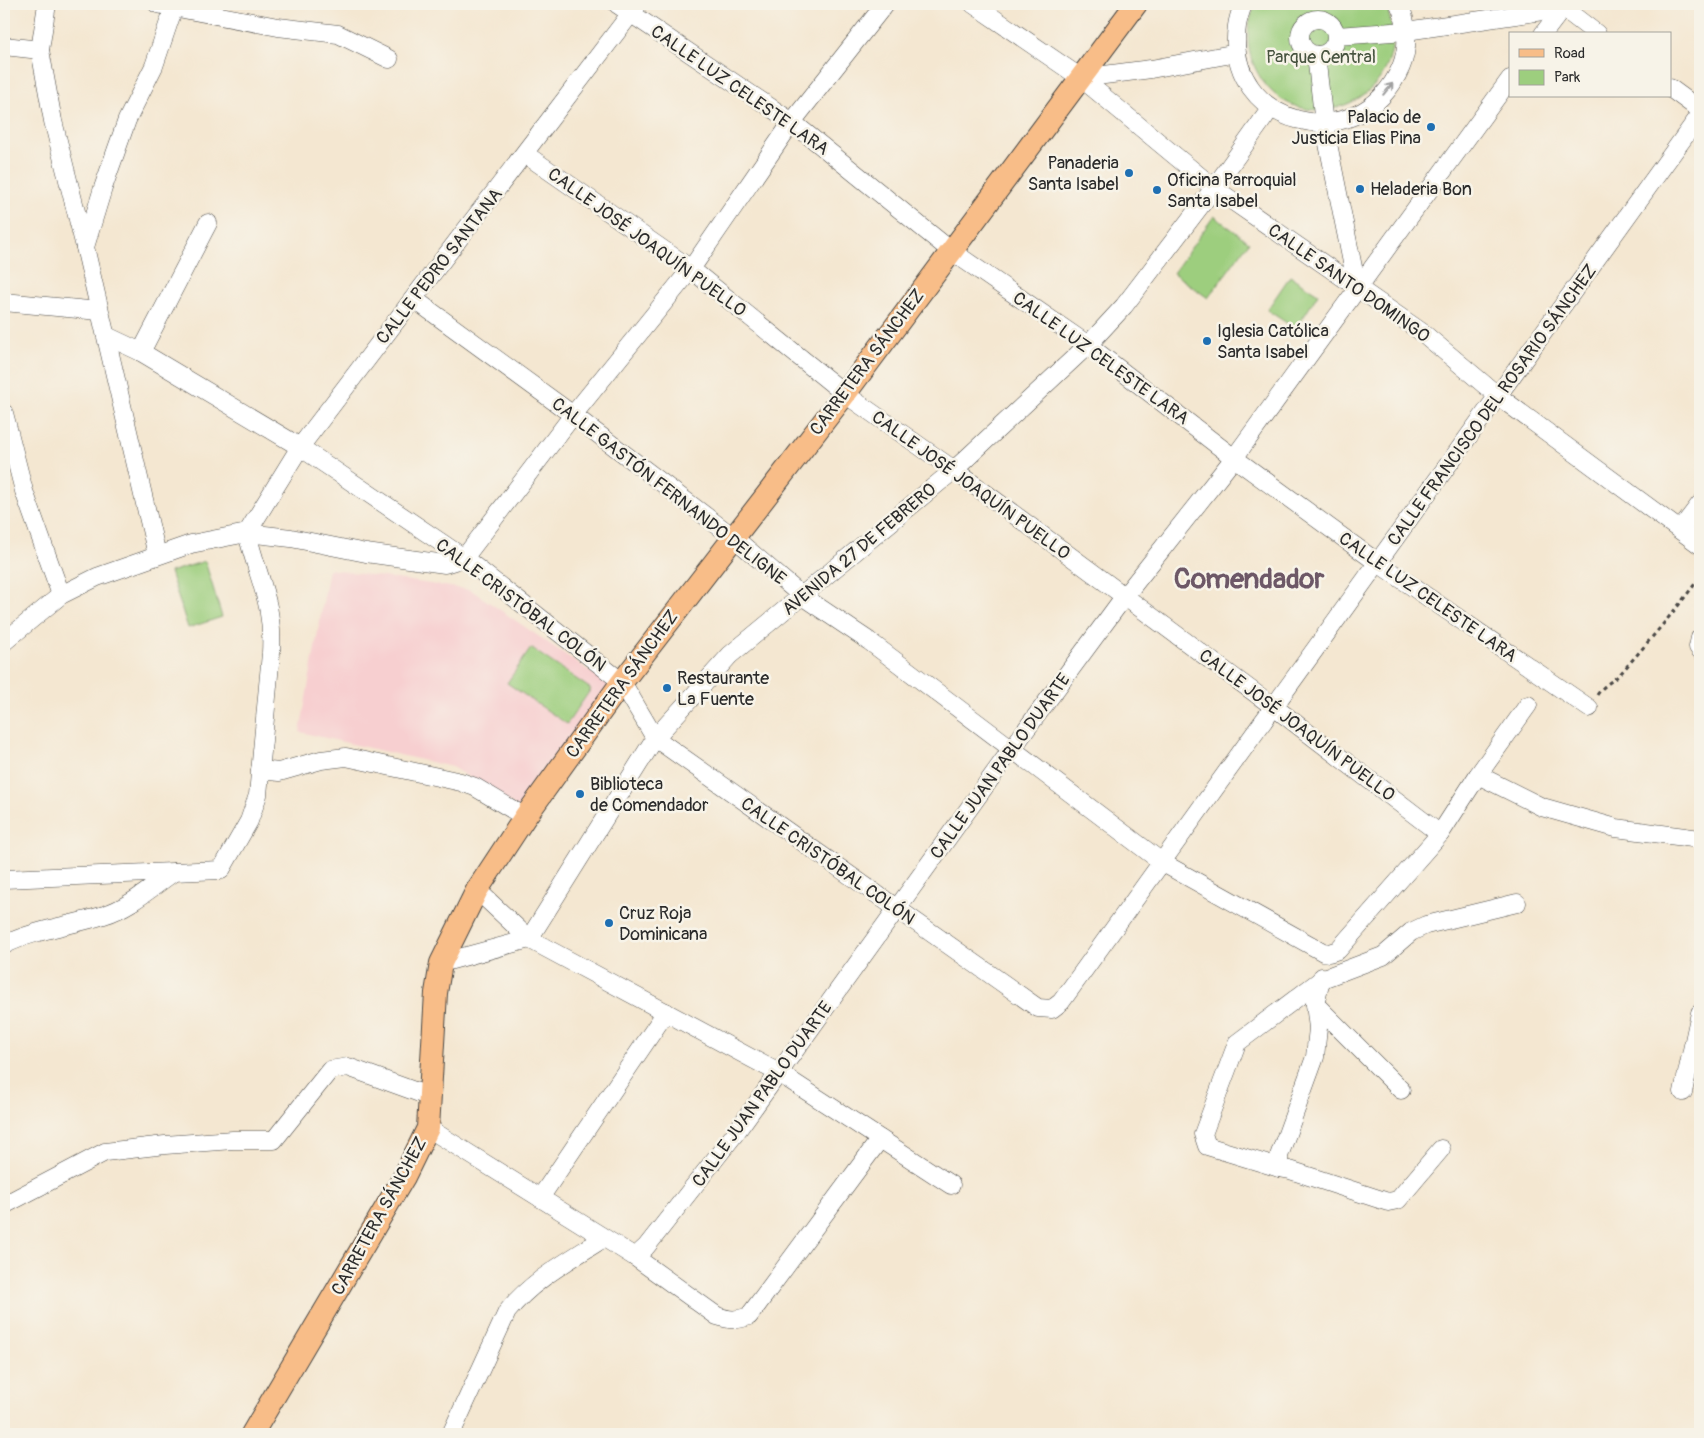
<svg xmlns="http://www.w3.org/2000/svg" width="1704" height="1438" font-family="Pangolin,sans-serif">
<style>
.built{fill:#f7cfd0}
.green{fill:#9dce7e;stroke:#647c54}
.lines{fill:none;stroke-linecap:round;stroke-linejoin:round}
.minor-casing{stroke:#494744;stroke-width:19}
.major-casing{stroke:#494744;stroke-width:24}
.path{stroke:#494744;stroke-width:3;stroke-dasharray:4 4;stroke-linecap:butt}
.minor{stroke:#fff;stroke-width:18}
.major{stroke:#f8bd88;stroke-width:22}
.oneway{stroke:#a0a0a0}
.poi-dot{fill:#1f6fb2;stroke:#f7f3e8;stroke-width:2}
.labels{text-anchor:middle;stroke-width:5;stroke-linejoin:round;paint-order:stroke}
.park-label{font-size:18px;fill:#485440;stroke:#f7f3e8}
.street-label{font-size:18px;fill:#2b2b2b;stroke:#f7f3e8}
.poi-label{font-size:18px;fill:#2b2b2b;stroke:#f7f3e8;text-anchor:start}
.town-label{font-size:28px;font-weight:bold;fill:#6d5867;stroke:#f7f3e8}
</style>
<rect width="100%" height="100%" fill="#f7f3e8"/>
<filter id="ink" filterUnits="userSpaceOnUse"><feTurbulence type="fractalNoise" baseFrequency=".02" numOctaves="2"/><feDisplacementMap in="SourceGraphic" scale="10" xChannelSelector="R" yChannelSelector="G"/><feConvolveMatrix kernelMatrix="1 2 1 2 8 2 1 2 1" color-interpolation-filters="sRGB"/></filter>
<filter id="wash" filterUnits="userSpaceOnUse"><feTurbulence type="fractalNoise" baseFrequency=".0096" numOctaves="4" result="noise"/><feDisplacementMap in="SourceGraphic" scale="20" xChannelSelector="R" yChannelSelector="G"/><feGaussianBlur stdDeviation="1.12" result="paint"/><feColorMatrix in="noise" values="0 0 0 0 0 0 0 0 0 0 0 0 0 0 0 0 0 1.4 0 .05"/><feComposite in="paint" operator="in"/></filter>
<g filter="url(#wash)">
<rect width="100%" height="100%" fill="#f4e7d1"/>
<path class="built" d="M329,569L471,590L611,686L521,810L452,767L300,732Z"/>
<g class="green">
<path d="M1256,4H1385C1426,99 1290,155 1253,63C1245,44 1247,21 1256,4Z"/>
<path d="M1214,216L1249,242L1208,298L1173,273Z"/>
<path d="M1290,276L1318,294L1296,329L1267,310Z"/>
<path d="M205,561L222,617L188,628L170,572Z"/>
<path d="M531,648L591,689L567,724L507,683Z"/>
</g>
</g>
<g filter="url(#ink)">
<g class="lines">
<g class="minor-casing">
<g id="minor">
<path d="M47,4L40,50L53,121L85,247"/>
<path d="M157,4L278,27L338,34L389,59"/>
<path d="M617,4L792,122L950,250L1088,345L1234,458L1378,563L1589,708"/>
<path d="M973,4L1081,78L1214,188L1423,333L1498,396L1700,545"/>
<path d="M1243,4C1241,11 1238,18 1237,26C1223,125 1359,163 1401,67C1409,48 1408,22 1399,4"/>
<path d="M1558,4L1597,34"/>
<circle cx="1318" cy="37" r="18"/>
<path d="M1543,34L1566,4"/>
<path d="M1337,36L1406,31L1563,8"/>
<path d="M4,46L40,50"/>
<path d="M1316,55L1324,124L1357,287"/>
<path d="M1081,78L1151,69L1237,53"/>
<path d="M1670,88L1700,110"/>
<path d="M525,154L691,269L845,394L954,470L1274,707L1440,834"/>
<path d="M414,299L573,415L733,537L802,596L869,641L1163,863L1323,952L1329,953L1338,950L1440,834L1478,775L1528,705"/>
<path d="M4,302L99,311"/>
<path d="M107,336L141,352L300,447L464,558L622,682L655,738L1038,1008L1052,1009L1061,1002L1700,115"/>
<path d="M141,352L208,223"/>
<path d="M4,413L24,491L61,595"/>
<path d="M1681,529L1700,504"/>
<path d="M157,555L85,247L103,188L127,120L154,66L175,4"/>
<path d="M1700,638L1698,647L1700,650"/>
<path d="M4,642L61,595L97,577L191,544L247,533L291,538L366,553L445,564L464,558L573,415L691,269L792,122L885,4"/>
<path d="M260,770L279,772L321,760L346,757L461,782L475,787L525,817"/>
<path d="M1478,775L1542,807L1616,828L1700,839"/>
<path d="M4,879L221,870L249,821L258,795L271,653C274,603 258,579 247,533L300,447L638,4"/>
<path d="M477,890L529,939L779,1073L951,1185"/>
<path d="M4,945C36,929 71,926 104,915C130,907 152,887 174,872"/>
<path d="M441,963L529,939L655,738L730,655L954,470L1088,345L1124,306L1214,188L1271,108"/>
<path d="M1322,977L1315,1004L1318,1028L1315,1057L1279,1156V1168L1290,1170L1388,1202L1398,1200L1441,1149"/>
<path d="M1315,1004L1401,1090"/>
<path d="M1683,1092L1700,1013"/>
<path d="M428,1128L635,1257L646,1247L734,1135L1011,750L1124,597L1234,458L1510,79"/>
<path d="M1279,1168L1207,1146L1203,1134L1237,1043L1322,979L1383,956L1411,932L1426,925L1517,903"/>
<path d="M540,1198L666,1012"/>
<path d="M4,1205L105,1152L165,1145L233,1140H274L330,1070L348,1067L428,1096"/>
<path d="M635,1257L717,1316C729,1320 736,1321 749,1316L880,1139"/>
<path d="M451,1434L507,1312C532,1280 570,1260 604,1238"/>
</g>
</g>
<g class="major-casing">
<path id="major" d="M252,1434L404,1177L428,1128L436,993L441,963L477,890L525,817L622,682L845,394L1136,4"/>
</g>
<path class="path" d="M1597,695C1604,684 1614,681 1622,672C1649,641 1676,610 1700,577"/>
<use href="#minor" class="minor"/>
<use href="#major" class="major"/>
</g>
<defs><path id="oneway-shaft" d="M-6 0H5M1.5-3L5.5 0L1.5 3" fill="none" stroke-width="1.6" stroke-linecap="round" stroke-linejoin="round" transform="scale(1.25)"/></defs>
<use class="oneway" href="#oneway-shaft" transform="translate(1388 89) rotate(-50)"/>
</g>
<g class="poi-dot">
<circle cx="1431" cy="127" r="5"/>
<circle cx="1129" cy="173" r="5"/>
<circle cx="1360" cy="189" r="5"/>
<circle cx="1157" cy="190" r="5"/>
<circle cx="1207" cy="341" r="5"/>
<circle cx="667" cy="688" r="5"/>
<circle cx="580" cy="794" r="5"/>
<circle cx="609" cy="923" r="5"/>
</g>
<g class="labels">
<g class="park-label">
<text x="1321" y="63">Parque Central</text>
</g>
<g class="street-label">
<text transform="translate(740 90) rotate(35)" y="6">CALLE LUZ CELESTE LARA</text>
<text transform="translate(647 242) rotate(36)" y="6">CALLE JOSÉ JOAQUÍN PUELLO</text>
<text transform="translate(439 266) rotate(-52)" y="6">CALLE PEDRO SANTANA</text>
<text transform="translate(1349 283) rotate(35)" y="6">CALLE SANTO DOMINGO</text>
<text transform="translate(1101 358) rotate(36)" y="6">CALLE LUZ CELESTE LARA</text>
<text transform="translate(867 362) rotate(-53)" y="6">CARRETERA SÁNCHEZ</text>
<text transform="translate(1492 405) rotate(-54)" y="6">CALLE FRANCISCO DEL ROSARIO SÁNCHEZ</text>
<text transform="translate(971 485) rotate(36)" y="6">CALLE JOSÉ JOAQUÍN PUELLO</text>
<text transform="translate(669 491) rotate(38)" y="6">CALLE GASTÓN FERNANDO DELIGNE</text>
<text transform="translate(859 549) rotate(-40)" y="6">AVENIDA 27 DE FEBRERO</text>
<text transform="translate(1428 597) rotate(35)" y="6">CALLE LUZ CELESTE LARA</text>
<text transform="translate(521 605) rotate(37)" y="6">CALLE CRISTÓBAL COLÓN</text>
<text transform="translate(622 684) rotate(-54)" y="6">CARRETERA SÁNCHEZ</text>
<text transform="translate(1297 725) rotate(37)" y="6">CALLE JOSÉ JOAQUÍN PUELLO</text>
<text transform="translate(1000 766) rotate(-54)" y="6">CALLE JUAN PABLO DUARTE</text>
<text transform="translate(828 861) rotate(35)" y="6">CALLE CRISTÓBAL COLÓN</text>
<text transform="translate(762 1094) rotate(-54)" y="6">CALLE JUAN PABLO DUARTE</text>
<text transform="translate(379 1216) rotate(-61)" y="6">CARRETERA SÁNCHEZ</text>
</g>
<g class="poi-label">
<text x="1421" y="123" text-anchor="end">Palacio de<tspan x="1421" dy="21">Justicia Elias Pina</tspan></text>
<text x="1119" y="169" text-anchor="end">Panaderia<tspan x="1119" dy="21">Santa Isabel</tspan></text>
<text x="1167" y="186">Oficina Parroquial<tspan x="1167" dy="21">Santa Isabel</tspan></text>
<text x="1370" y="195">Heladeria Bon</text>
<text x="1217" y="337">Iglesia Católica<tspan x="1217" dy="21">Santa Isabel</tspan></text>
<text x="677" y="684">Restaurante<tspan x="677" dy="21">La Fuente</tspan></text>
<text x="590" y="790">Biblioteca<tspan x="590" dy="21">de Comendador</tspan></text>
<text x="619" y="919">Cruz Roja<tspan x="619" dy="21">Dominicana</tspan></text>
</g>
<g class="town-label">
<text x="1249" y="588">Comendador</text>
</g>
</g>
<rect width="1704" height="1438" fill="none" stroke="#f7f3e8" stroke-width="20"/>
<rect x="1509" y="32" width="162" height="65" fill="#f7f3e8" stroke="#a5a39c"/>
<rect x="1519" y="49" width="25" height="8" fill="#f8bd88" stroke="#a5a39c"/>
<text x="1554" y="58" font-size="15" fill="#2b2b2b">Road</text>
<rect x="1519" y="70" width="25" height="15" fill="#9dce7e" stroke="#a5a39c"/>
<text x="1554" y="82" font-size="15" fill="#2b2b2b">Park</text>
</svg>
